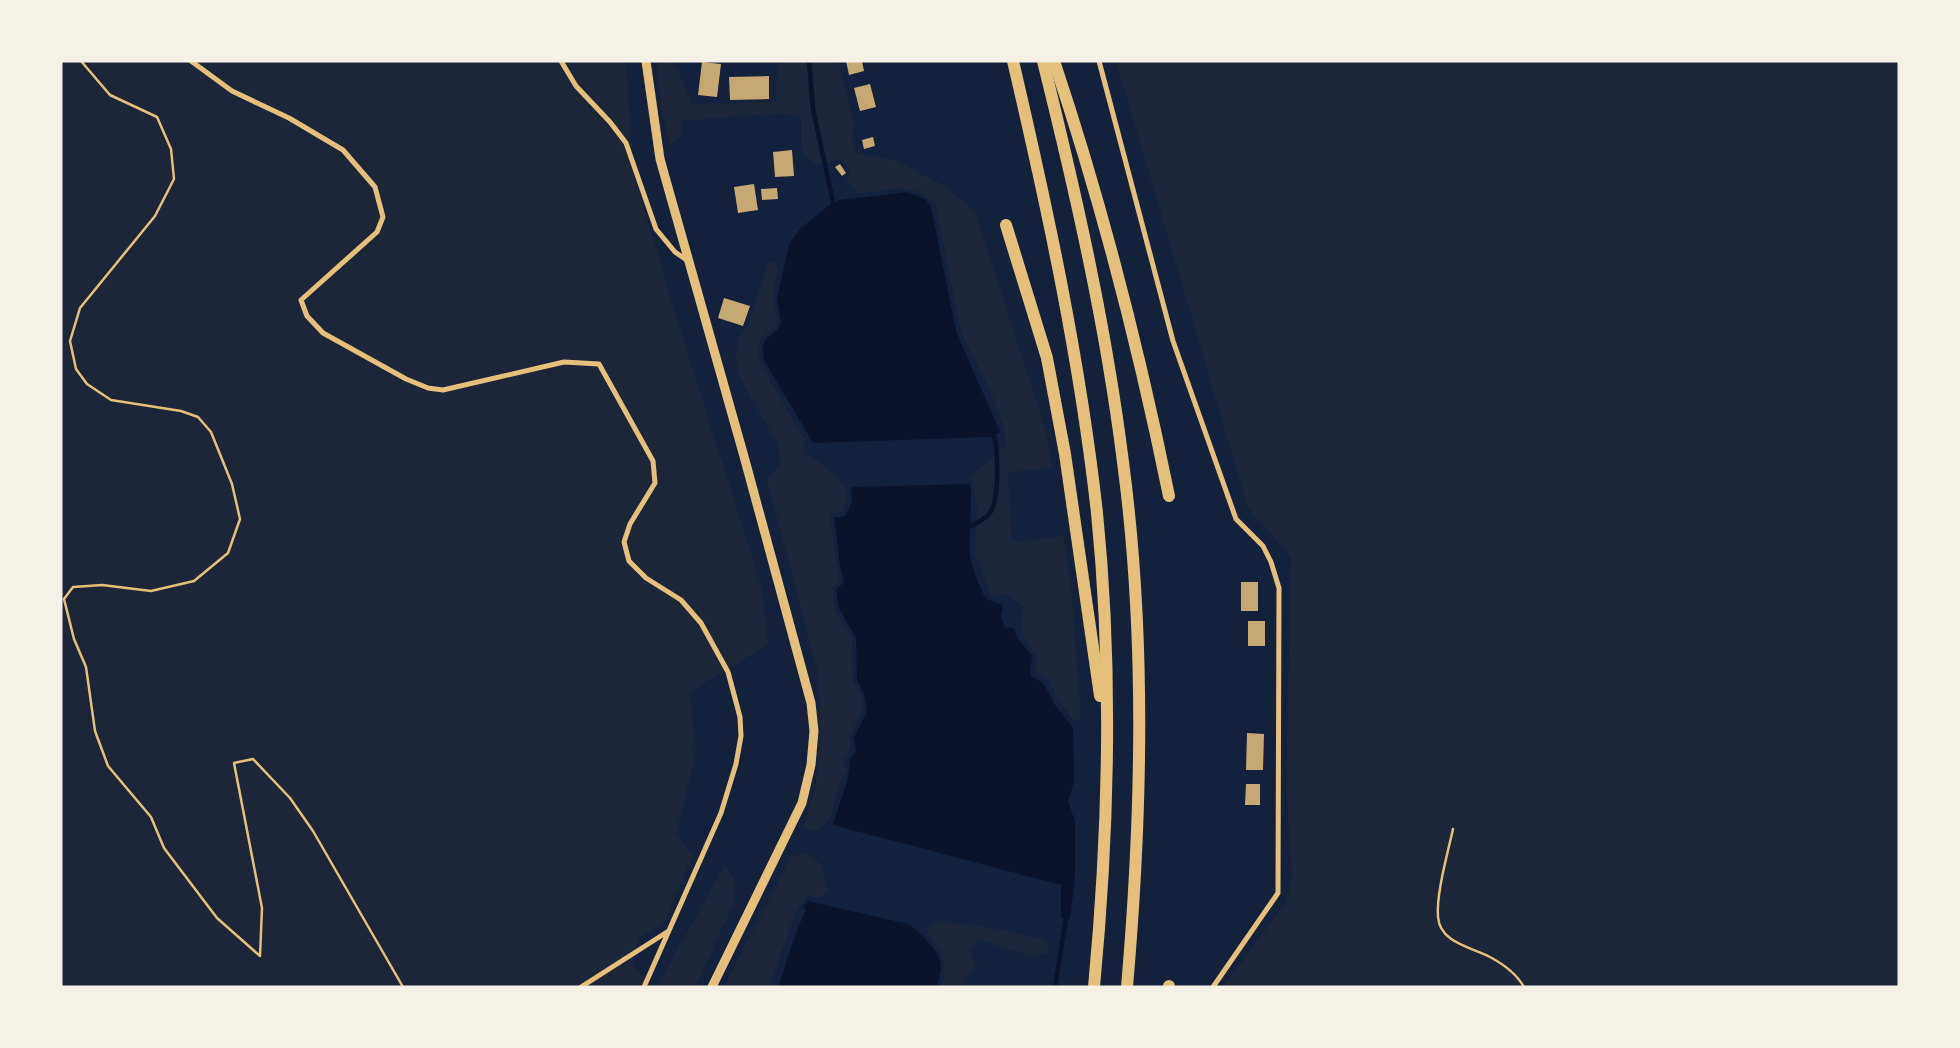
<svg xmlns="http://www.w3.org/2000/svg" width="1960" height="1048" font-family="Mulish,sans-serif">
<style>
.green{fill:#1d2539}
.water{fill:#0b132b}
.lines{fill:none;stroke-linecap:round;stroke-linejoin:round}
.stream{stroke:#0b132b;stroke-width:4.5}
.building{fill:#c6a872}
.path{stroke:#e5c07b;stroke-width:2.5}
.minor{stroke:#e5c07b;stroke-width:5}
.tertiary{stroke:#e5c07b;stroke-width:9}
.motorway{stroke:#e5c07b;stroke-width:12}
</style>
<rect width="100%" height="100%" fill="#14213d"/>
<g class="green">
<path d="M61,61H626L633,171L676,316L762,588L768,645L690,692L696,753L676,834L693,855L663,924L638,938L633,966L651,987H61Z"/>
<path d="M656,61H674L693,105L775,101L778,61H838L854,126L852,138L857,153L897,161L941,184L975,211L1047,435L1052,467L1008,473L1012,542L1063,536L1071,586L1081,719L1074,721L1058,700L1048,679L1035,673L1037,655C1021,635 1017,632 1024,607L1008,594L991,597L975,553L977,507L971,476L1006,445L1003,425L991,392L961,332L935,204C912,181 890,190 861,194L846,181L850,171L842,160L814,164L801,149V118L784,113L681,121L682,135L670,144L661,108Z"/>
<path d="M1116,61H1899V987H1223L1286,902L1292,879L1286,786L1291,557L1248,508Z"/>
<path d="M774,262L778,267L773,297L777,320L775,328L761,338L758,350L761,364L805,441L802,453L816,460L845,485L847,499L842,512L830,515L839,582L832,587L836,612L852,638L853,681L861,694L862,710L850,737L851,747L843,761L847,771C830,792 842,815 816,831L803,828L815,791L818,761L820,711L817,669L767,480L781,465L778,446L739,375L736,361L738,338L748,326L768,263Z"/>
<path d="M807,853L821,865L828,892L820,897L808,896L798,906L769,987H724L791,856Z"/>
<path d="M725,865L735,879L733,905L695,987H657Z"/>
<path d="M938,921L999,929L1047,941L1049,953L1031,957L977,938L971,952L976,967L963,979L962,987H942C948,959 944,956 927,934L930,927Z"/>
</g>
<g class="water">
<path d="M908,192L926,200L931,207L956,331L1000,432L990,437L813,443L764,360L762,347L766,339L778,329L781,323L777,299L789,244L800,229L828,206L839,200Z"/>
<path d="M970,484C973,508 968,531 970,555C972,570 979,585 986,599L1003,605L1001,616L1005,628L1013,627L1019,641L1032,655L1030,675L1044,684L1055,705L1073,728L1074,782L1068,802L1075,821V877L1070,919L1061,918V885L833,825C837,807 852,777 849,761L856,751L854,737L867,712L864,693L857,680L856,638L839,608L836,589L844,583C837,562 839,540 834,518L845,516L852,502L851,487Z"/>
<path d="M808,901L908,924C919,931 942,953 941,967C941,973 938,980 937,987H778C787,963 794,932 806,911L803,907Z"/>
</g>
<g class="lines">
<g class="stream">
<path d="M809,61L813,109L834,207"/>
<path d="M968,528C974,524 986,519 990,513C1000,498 998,448 993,431"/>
<path d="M1055,987L1067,912"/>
</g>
</g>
<g class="building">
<path d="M846,61H862L864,71L849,75Z"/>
<path d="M702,62L721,64L717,97L698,95Z"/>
<path d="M769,76V99L730,100L729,77Z"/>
<path d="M870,84L876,107L860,111L854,88Z"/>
<path d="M873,137L875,146L864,149L862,140Z"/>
<path d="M792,150L794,176L775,177L773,152Z"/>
<path d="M840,164L846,173L842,176L835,167Z"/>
<path d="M754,184L758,210L738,213L734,187Z"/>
<path d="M777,188L778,199L762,200L761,189Z"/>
<path d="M724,298L750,306L743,326L718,318Z"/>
<rect x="1241" y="582" width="17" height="29"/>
<rect x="1248" y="621" width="17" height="25"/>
<path d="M1247,733L1264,734L1263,770H1246Z"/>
<path d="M1246,784H1260V805H1245Z"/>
</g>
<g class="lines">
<g class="path">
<path d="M81,61L110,95L157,117L171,149L174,179L155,216L80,308L70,341L76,369L87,384L111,400L181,411L198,417L211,432L232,484L240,519L228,553L194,581L151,591L102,585L73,587L64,599L74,639L86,667L95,731L108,766L151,817L164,848L217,918L260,956L262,908L234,763L253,759L290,798L313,831L403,987"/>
<path d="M1453,829C1448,852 1436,894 1438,917C1440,943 1471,947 1490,957C1503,964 1516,973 1524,987"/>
</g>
<g class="minor">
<path d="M191,61L232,91L289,118L343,150L375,187L383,217L377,232L301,300L307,316L323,333L406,379L428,388L443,390L564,362L599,364L653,461L655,483L630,524L624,542L629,561L646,578L681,600L701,623L728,672L740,717L741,736L736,764L721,813L644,987"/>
<path d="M561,61L576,86L610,122L626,143L656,229L675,252L688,261"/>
<path d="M1099,61L1173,341L1236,519L1263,546L1271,562L1279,588L1278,893L1213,987"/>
<path d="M581,987L667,932"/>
</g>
<path class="tertiary" d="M646,61L660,159L745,460L811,703L814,731L811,765L802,803L712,987"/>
<g class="motorway">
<path d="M1013,61C1048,211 1080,360 1097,513C1113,671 1109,829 1094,987"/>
<path d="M1043,61C1076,194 1106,326 1123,462C1146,635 1142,813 1127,987"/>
<path d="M1054,61C1102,204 1139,349 1169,496"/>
<path d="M1006,225L1047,358L1065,454L1100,696"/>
<path d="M1169,987V986"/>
</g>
</g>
<rect width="1960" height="1048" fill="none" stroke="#f6f1e7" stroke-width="125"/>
</svg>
